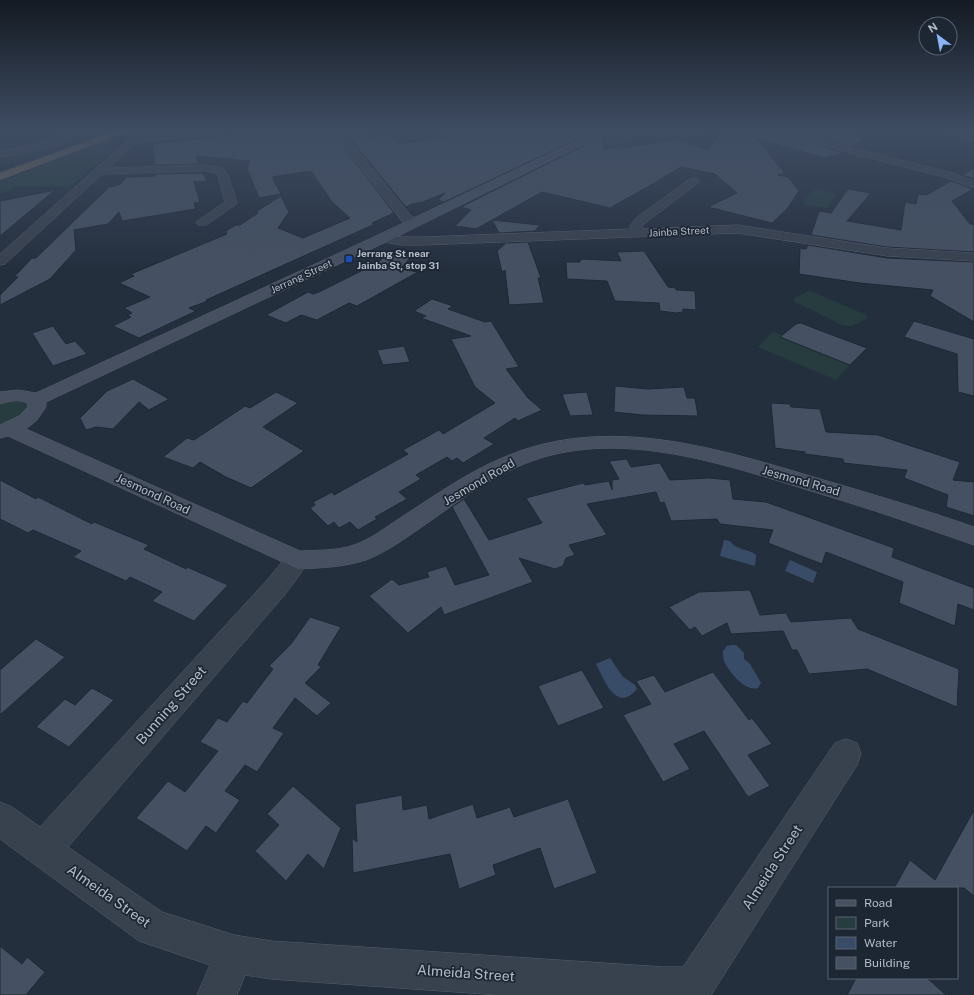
<svg xmlns="http://www.w3.org/2000/svg" width="974" height="995" font-family="'Public Sans',sans-serif">
<style>
.green{fill:#263c3f}
.water{fill:#394c67}
.building{fill:#455162;stroke:#1f2835}
.lines{fill:none;stroke-linecap:round;stroke-linejoin:round}
.street-casing{stroke:#565f6c;stroke-width:1}
.secondary-casing{stroke:#565f6c;stroke-width:1}
.highway-casing{stroke:#434c59;stroke-width:1}
.street{fill:#38414e;fill-rule:evenodd}
.secondary{fill:#465061;fill-rule:evenodd}
.highway{fill:#746855;fill-rule:evenodd}
.transit-dot{fill:#1a4fb4;stroke:#1d2633;stroke-width:1.5}
.labels{text-anchor:middle;stroke-width:3.5;stroke-linejoin:round;paint-order:stroke}
.far-street-label{font-size:10px;fill:#b4bcc9;stroke:#1d2633}
.far-poi-label{font-size:10px;font-weight:bold;fill:#b4bcc9;stroke:#1d2633;text-anchor:start}
.street-label{font-size:12px;fill:#b4bcc9;stroke:#1d2633}
.near-street-label{font-size:14px;fill:#b4bcc9;stroke:#1d2633}
</style>
<rect width="100%" height="100%" fill="#242f3e"/>
<g class="green">
<path d="M90,130H102L0,167V160L35,151Z"/>
<path d="M135,130H146L119,139L100,148L113,150L69,187H16L0,194V182Z"/>
<path d="M621,130H706L707,138L694,141L663,137L604,147L600,141L605,136Z"/>
<path d="M815,189L837,194L827,208L805,205L801,202Z"/>
<path d="M809,291L813,292L866,315L868,318L852,326L842,325L795,302L793,299Z"/>
<path d="M772,332L782,335L789,341L850,365L836,380L758,347Z"/>
<path d="M12,401L23,402L28,406C26,417 9,421 0,425V403Z"/>
</g>
<g class="water">
<path d="M936,130H974V143Z"/>
<path d="M724,540L730,541C737,551 748,548 756,555L755,566L720,556Z"/>
<path d="M790,560L817,572L813,583L785,571Z"/>
<path d="M731,645H736L744,653V659L750,664L761,683L758,688C745,692 729,672 724,661C723,658 723,654 723,651L727,646Z"/>
<path d="M610,658L623,677L635,685L637,689C616,714 604,679 596,664Z"/>
</g>
<g class="building">
<path d="M275,130H323L326,134L333,133L394,213L372,223L375,224L206,300L208,301L189,308L196,311L139,338L113,326L131,317L127,315L132,313L124,308L150,297L119,283L134,276L131,274L227,234L226,231L236,225H240L258,213L257,211L281,196L289,212L278,228L303,238L350,218L332,202L311,171L272,177L281,194L259,198L247,169L249,161L196,156L199,164L155,165L152,144Z"/>
<path d="M360,130L365,137L388,135L400,144L447,137L438,130H573L578,137L575,140L444,202L438,200L445,193L423,202L412,204L406,207L345,132Z"/>
<path d="M586,130H603L604,149L623,146L626,148L636,146L674,139L708,150L723,130H797L830,149L844,153L825,158L757,139L785,173L778,175L788,177L799,191L787,209L772,223L708,207L737,193L715,174L681,167L651,185L610,208L542,192L476,229L455,226L471,210L461,207L583,146L592,137Z"/>
<path d="M814,130H829L833,132L842,131L862,138L853,147L838,143Z"/>
<path d="M974,168V179L962,175Z"/>
<path d="M203,173L207,181L194,182L200,202L194,203L196,209L122,221L119,212L108,224L74,230L76,250L50,279L0,305V295L18,277H14L32,258H36L109,187L119,185L127,177L156,176V174Z"/>
<path d="M951,181L973,189L952,201L970,224H974V252L887,247L811,235L819,211L831,213L848,189L871,193L847,221L901,230L905,202L916,204L918,194L926,195Z"/>
<path d="M55,190L0,236V201Z"/>
<path d="M492,220L540,225L535,231L499,233Z"/>
<path d="M528,242L541,278H538L544,303L509,305L505,270L502,272L497,251L506,243Z"/>
<path d="M808,245L887,258L974,262V322L930,296L933,290L860,283L799,274L800,248L806,249Z"/>
<path d="M390,250L414,254L400,269L418,272L357,306L349,303L317,320L301,315L286,323L266,315L308,292L313,294L319,292L373,265L375,266Z"/>
<path d="M644,251L668,287L676,288V290L695,291L696,310L683,309V312L677,313L660,311L659,303L615,301L607,281L567,279L566,262H580V260L583,259L621,261L617,252Z"/>
<path d="M432,299L453,306L448,309L485,322L491,321L519,367L506,369L528,398L542,410L518,421L515,418L484,438L494,444L463,463L457,458L452,461L447,457L416,475L421,479L399,492L407,499L375,517L377,519L358,530L350,522L339,528L334,522L328,526L310,508L315,505L313,502L332,492L334,495L408,454L403,450L439,430L443,434L495,403L475,387L451,339L471,336L421,318L426,316L414,311Z"/>
<path d="M914,321L974,339V396L958,392L957,354L904,337Z"/>
<path d="M801,323L824,332L867,348L850,365L780,337L796,324Z"/>
<path d="M53,326L66,344L75,341L87,354L53,366L32,333Z"/>
<path d="M404,346L410,362L383,365L377,350Z"/>
<path d="M133,379L169,399L149,410L139,402L113,429L96,427L86,430L80,418L107,391Z"/>
<path d="M615,386L648,389L684,387L687,398H695L698,416L643,415L614,412Z"/>
<path d="M276,392L298,403L263,427L304,451L251,488L226,477L200,462L193,468L163,457L187,438L194,440L245,406L250,408Z"/>
<path d="M587,392L593,415L570,416L562,394Z"/>
<path d="M771,403L790,404L791,407L820,409L826,432L878,435L960,462L953,480L974,482V516L946,507L948,495L904,478L907,470L844,463L843,459L805,454V452L775,448Z"/>
<path d="M627,459L631,467L660,463L670,480L709,478L730,480L733,499L766,502L894,548L892,557L974,588V610L958,604L955,626L899,603L903,582L826,552L822,564L768,543L773,530L720,524L717,519L671,521L664,502L660,503L656,492L587,504L607,535L569,545L575,555L566,558L563,566L555,569L519,558L533,582L444,615L441,607L408,633L369,596L392,579L399,585L429,577L427,572L446,566L455,585L489,575L452,507L464,499L489,540L542,523L526,498L583,483L585,485L609,481L612,490V480L619,479L609,461Z"/>
<path d="M0,480L36,499L38,497L92,524L94,522L149,545L144,549L186,569L187,567L228,585L194,621L152,601L162,592L130,577L126,581L73,557L81,551L33,530L28,533L0,519Z"/>
<path d="M750,590L760,615L786,613L791,622L851,618L858,629L959,669L957,707L867,669L809,674L797,650H792L783,631L731,634L727,623L702,636L695,627L690,630L669,607L699,592Z"/>
<path d="M310,617L341,627L318,665L321,667L305,683L331,703L317,716L295,698L273,728L284,733L257,772L245,765L225,791L240,800L216,833L206,826L187,851L136,818L168,781L185,792L218,751L200,742L218,718L227,722L243,701L247,703L273,669L269,666L291,644Z"/>
<path d="M36,639L65,657L0,715V670Z"/>
<path d="M582,670L604,708L558,726L538,686Z"/>
<path d="M713,672L749,720L752,718L772,744L748,755L770,786L748,797L704,731L674,744L690,769L663,782L623,715L651,704L636,681L654,675L665,692Z"/>
<path d="M92,688L114,700L69,747L36,727L65,699L75,705Z"/>
<path d="M293,786L341,828L324,869L308,854L286,881L255,851L279,825L267,814Z"/>
<path d="M402,795L403,810L427,805L429,819L473,804L477,818L510,807L514,817L568,799L597,873L554,889L540,848L493,865L496,875L459,889L450,854L353,873L352,838L357,842L355,804Z"/>
<path d="M974,810V896L964,888H894L910,860L935,880Z"/>
<path d="M0,946L22,964L27,957L45,972L26,995H0Z"/>
<path d="M856,978H927L946,995H847Z"/>
</g>
<g class="lines">
<g class="street-casing">
<g id="street">
<path d="M71,130H83C68,145 21,154 0,157V151L37,144Z"/>
<path d="M193,130H226L222,133L141,142L134,144L109,168L206,165L223,168L228,175L237,203L235,205L206,225H198L196,222L225,202L218,175L216,173L206,171L102,174L5,264L0,265V254L128,140L140,136Z"/>
<path d="M332,130H341L411,216L419,219L421,222L419,225L415,226L403,222Z"/>
<path d="M798,130H810L837,144L952,173L974,181V188L944,177L831,148Z"/>
<path d="M694,178L698,179L699,181L698,183L644,224L642,226L643,229L737,225L887,248L974,253V261L887,256L737,233L423,245H402L378,241L377,238L378,235L383,234L402,237H423L631,229L630,226L636,218L690,179Z"/>
<path d="M298,551L307,553L310,560L287,592L68,847L162,912L234,935L271,941L664,967H683L835,743L846,739L857,743L861,754L857,765L711,995H499L271,979L245,975L237,995H197L210,965L139,941L0,839V802L12,807L40,827L269,578L289,553Z"/>
</g>
</g>
<g class="secondary-casing">
<path id="secondary" d="M574,130H584L591,137L582,145L388,241L46,402V407L37,420L26,429L300,551C317,550 337,551 354,545C371,539 385,528 400,518C433,497 466,473 502,458C603,414 710,446 810,476C865,492 920,508 974,527V545C950,537 926,528 902,520C867,508 831,497 795,486C707,459 606,427 517,467C481,483 448,509 416,531C400,542 384,553 366,560C344,567 321,568 298,569L8,436L0,438V425L19,416L28,407L27,403C18,399 9,401 0,404V392L18,390L36,393L378,235L576,141L580,137Z"/>
</g>
<g class="highway-casing">
<path id="highway" d="M118,130H132L0,180V173Z"/>
</g>
<use href="#street" class="street"/>
<use href="#secondary" class="secondary"/>
<use href="#highway" class="highway"/>
</g>
<linearGradient id="sky" x2="0" y2="1"><stop stop-color="#141a22"/><stop offset="0.48" stop-color="#3f4d63"/><stop offset="1" stop-color="#3f4d63" stop-opacity="0"/></linearGradient>
<rect width="974" height="270" fill="url(#sky)"/>
<rect class="transit-dot" x="345" y="255" width="8" height="8" rx="2"/>
<g class="labels">
<g class="far-street-label">
<text transform="translate(679 231) rotate(-3)" y="4">Jainba Street</text>
<text transform="translate(301 276) rotate(-25)" y="4">Jerrang Street</text>
</g>
<g class="far-poi-label">
<text x="357" y="257">Jerrang St near<tspan x="357" dy="12">Jainba St, stop 31</tspan></text>
</g>
<g class="street-label">
<text transform="translate(801 481) rotate(16)" y="4">Jesmond Road</text>
<text transform="translate(479 482) rotate(-30)" y="4">Jesmond Road</text>
<text transform="translate(153 494) rotate(25)" y="4">Jesmond Road</text>
</g>
<g class="near-street-label">
<text transform="translate(171 705) rotate(-49)" y="5">Bunning Street</text>
<text transform="translate(772 867) rotate(-57)" y="5">Almeida Street</text>
<text transform="translate(109 896) rotate(35)" y="5">Almeida Street</text>
<text transform="translate(466 973) rotate(4)" y="5">Almeida Street</text>
</g>
</g>
<rect x="828" y="887" width="130" height="92" fill="#1d2633" stroke="#59626f"/>
<rect x="836" y="900" width="20" height="6" fill="#465061" stroke="#59626f"/>
<text x="864" y="907" font-size="12" fill="#b4bcc9">Road</text>
<rect x="836" y="917" width="20" height="12" fill="#263c3f" stroke="#59626f"/>
<text x="864" y="927" font-size="12" fill="#b4bcc9">Park</text>
<rect x="836" y="937" width="20" height="12" fill="#394c67" stroke="#59626f"/>
<text x="864" y="947" font-size="12" fill="#b4bcc9">Water</text>
<rect x="836" y="957" width="20" height="12" fill="#455162" stroke="#59626f"/>
<text x="864" y="967" font-size="12" fill="#b4bcc9">Building</text>
<g transform="translate(938 36) rotate(328)"><circle r="19" fill="#1d2633" stroke="#59626f"/>
<path d="M0-3L7 15L0 10L-7 15Z" fill="#8ab4f8"/>
<text y="-6" font-size="11" font-weight="bold" text-anchor="middle" fill="#b4bcc9">N</text>
</g>
</svg>
